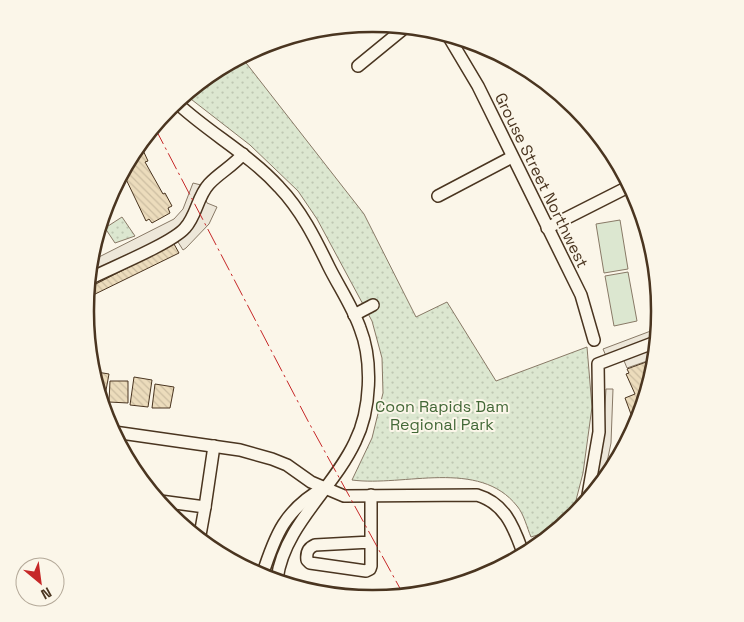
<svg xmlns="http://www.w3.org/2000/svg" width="744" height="622" font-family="'Space Grotesk',sans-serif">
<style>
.park{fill:url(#park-dots);stroke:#887966}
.pitch{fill:#dce7d0;stroke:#887966}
.parking{fill:#ede7d9;stroke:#887966}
.building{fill:url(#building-back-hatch);stroke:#4a3520}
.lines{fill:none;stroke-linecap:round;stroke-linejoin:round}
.minor-casing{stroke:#4a3520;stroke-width:14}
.minor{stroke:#fbf6e9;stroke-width:11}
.power{stroke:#c62828;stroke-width:1;stroke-dasharray:18 4 2.5 4;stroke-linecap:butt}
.labels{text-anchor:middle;stroke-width:4;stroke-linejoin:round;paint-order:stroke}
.street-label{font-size:16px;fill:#4a3520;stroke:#fbf6e9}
.park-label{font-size:16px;fill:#436837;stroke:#fbf6e9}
.rim{fill:none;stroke:#4a3520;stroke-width:2.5}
</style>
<defs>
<pattern id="park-dots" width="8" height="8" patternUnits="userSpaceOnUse" patternTransform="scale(1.25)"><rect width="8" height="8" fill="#dce7d0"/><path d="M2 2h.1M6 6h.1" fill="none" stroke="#bec7b2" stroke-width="1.8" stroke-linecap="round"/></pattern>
<pattern id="building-back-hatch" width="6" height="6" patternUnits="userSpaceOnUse" patternTransform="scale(1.25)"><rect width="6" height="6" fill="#ecdcbc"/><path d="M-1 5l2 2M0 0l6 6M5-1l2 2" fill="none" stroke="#ccbda1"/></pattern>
</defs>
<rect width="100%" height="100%" fill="#fbf6e9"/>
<g class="park">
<path d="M243,59L364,214L416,317L447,302L496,381L587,347L592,407L583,473L572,516L550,531L531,537C527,528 524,514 517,506C479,458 404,487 352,480L372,438L383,393L382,358L372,321L317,219L298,191L250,145L187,96Z"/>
<path d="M122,217L135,236L115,243L105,228Z"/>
</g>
<g class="pitch">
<path d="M620,220L628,269L604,273L596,224Z"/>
<path d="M628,272L637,321L614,326L605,276Z"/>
</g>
<g class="parking">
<path d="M193,183L201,185L207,203L217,207L209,224L186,248L183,250L178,242L90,287L95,259L174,219L183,209Z"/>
<path d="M656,329L650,360L627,368L620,351L606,356L603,349Z"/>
<path d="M606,389H613L611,443L606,467L594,486L602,452Z"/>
</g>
<g class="building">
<path d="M142,148L148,161L145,162L163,194L165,193L172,206L168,208L170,213L152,223L149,219L146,221L124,175Z"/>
<path d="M174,244L179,253L87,298L90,287Z"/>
<path d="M649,361L637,421L635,425L625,398L635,394L626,374L629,373L627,369Z"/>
<path d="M97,372L109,374L104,401H103Z"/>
<path d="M134,377L152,380L148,407L130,405Z"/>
<path d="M110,381H128V403L109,402Z"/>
<path d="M155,384L174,387L170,408H152Z"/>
</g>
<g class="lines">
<g class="minor-casing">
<g id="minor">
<path d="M450,39L478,86L581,295L594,340"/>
<path d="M358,66L402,30"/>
<path d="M177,103C209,133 249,154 279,187C301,210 315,238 329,267C339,287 352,306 360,328C373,361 371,410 355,442C333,489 284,526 277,579"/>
<path d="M438,196L512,157"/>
<path d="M547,228L628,187"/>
<path d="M91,278C113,267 172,243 185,228C197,215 197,197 209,184C219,173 233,166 243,154"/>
<path d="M354,315L373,305"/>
<path d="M114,432L240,450L272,459L287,465L311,482L344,496L477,495C504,503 513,525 522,550"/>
<path d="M371,495V566L370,569L366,571L310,563L307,560C306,552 308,548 315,545L371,542"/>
<path d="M588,495L599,432L598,364L653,343"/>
<path d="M160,501L205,507L200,535"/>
<path d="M205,507L214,446"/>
<path d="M262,576C275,535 285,509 325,487"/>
</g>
</g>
<use href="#minor" class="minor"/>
<path class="power" d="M155,128L308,421L402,592"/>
</g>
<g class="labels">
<g class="street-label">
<text transform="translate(542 180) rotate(64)" y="6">Grouse Street Northwest</text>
</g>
<g class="park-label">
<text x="442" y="412">Coon Rapids Dam<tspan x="442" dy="18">Regional Park</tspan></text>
</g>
</g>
<path d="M0 0H744V622H0ZM372 32H373A278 278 0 0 1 651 310V312A278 278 0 0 1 373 590H372A278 278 0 0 1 94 312V310A278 278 0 0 1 372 32Z" fill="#fbf6e9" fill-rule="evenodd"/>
<path class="rim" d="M372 32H373A278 278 0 0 1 651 310V312A278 278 0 0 1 373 590H372A278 278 0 0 1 94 312V310A278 278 0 0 1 372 32Z"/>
<g transform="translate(40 582) rotate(151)"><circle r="24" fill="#fbf6e9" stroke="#b4a999"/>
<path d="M0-4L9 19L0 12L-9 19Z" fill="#c62828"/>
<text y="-8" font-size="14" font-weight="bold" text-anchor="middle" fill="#4a3520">N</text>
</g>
</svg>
